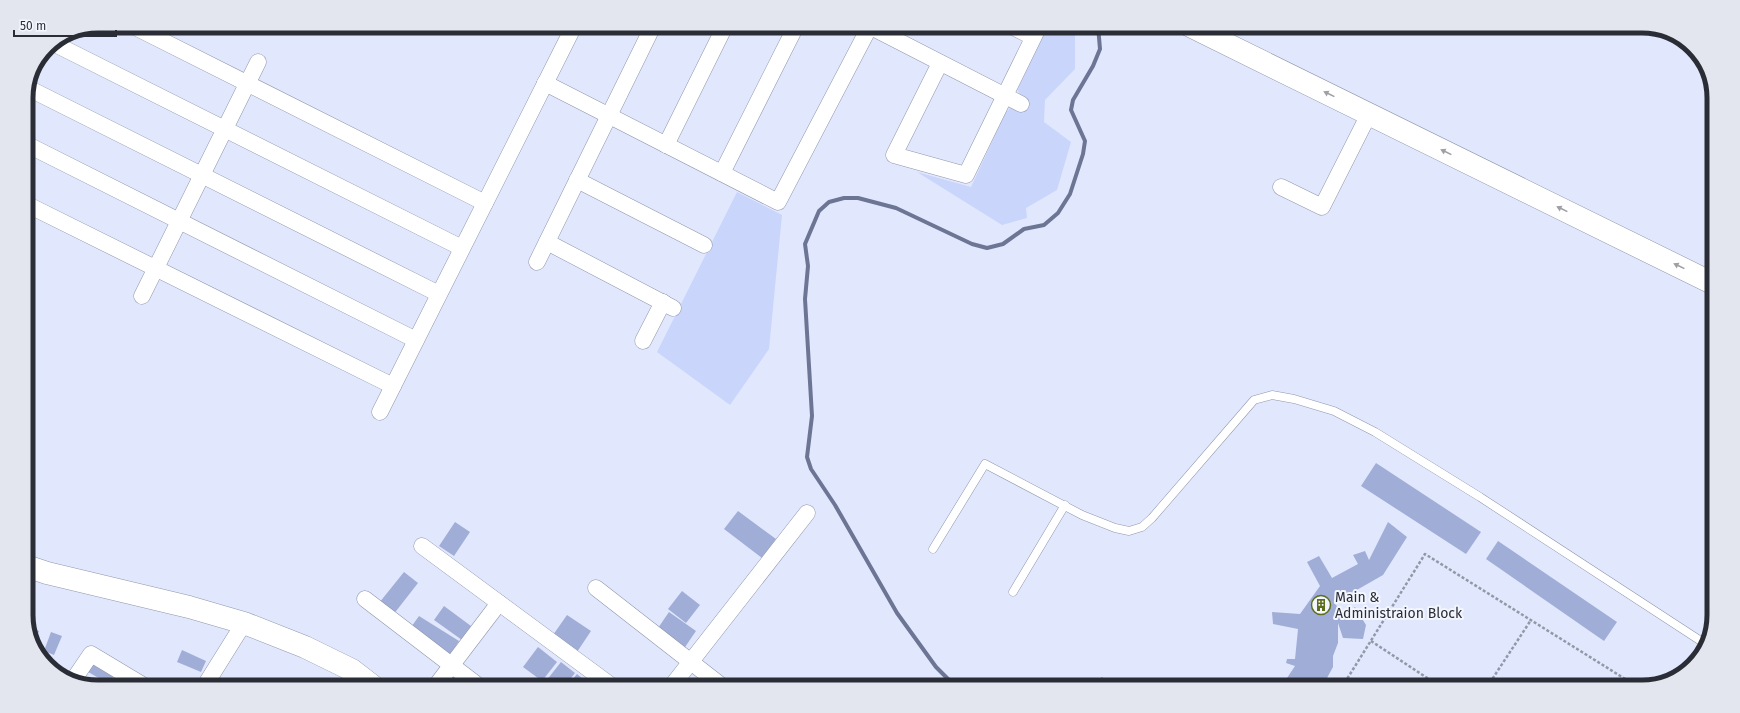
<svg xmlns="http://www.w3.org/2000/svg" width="1740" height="713" font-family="'Fira Sans',sans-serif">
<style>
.green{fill:#c9d5fa}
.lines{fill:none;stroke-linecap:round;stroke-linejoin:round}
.stream{stroke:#6c7694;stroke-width:4}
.building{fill:#a0add7}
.lane-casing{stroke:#9097ab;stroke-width:9}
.street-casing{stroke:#9097ab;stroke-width:17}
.secondary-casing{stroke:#9097ab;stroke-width:23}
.path{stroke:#9298a7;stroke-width:2.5;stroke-dasharray:3 2;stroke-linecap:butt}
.lane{stroke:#fff;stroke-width:8}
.street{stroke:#fff;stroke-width:16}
.secondary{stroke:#fff;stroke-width:22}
.oneway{fill:#9fa0a4}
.labels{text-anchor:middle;stroke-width:4;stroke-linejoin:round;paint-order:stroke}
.poi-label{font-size:14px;fill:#2a2d35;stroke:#f3f6fe;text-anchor:start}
.rim{fill:none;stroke:#2a2d35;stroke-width:5}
</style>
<rect width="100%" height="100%" fill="#e1e8fe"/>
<g class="green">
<path d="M1045,26H1075V69L1045,100L1044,122L1071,142L1057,190L1026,208L1027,218L1002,225L917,172L971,187L1006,112L1010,108H1013L1020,95L1017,89Z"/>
<path d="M737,192L782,215L769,349L730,405L657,352Z"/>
</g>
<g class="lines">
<path class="stream" d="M956,687L936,667L897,613L835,505L811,469L807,457L812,416L805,299L808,266L805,244L819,211L829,202L844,198H858L896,208L972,244L987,248L1003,244L1024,229L1044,225L1058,213L1070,194L1083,154L1085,141L1071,110L1073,100L1093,66L1100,49L1098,26"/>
</g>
<g class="building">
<path d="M1376,463L1481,532L1466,554L1361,486Z"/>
<path d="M738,511L776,539L762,558L724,529Z"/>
<path d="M455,522L470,532L454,556L439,546Z"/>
<path d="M1388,522L1407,537L1383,575L1334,603L1345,614L1355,607L1366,625L1363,639L1343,638L1338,623V643L1333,656V667L1322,687H1281L1295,666L1286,663L1287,659H1295L1298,629L1273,624L1272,612L1300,614L1320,586L1307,562L1319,556L1332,578L1358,564L1353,555L1365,551L1369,560Z"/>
<path d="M1498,541L1617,622L1604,641L1486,559Z"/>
<path d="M404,572L418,583L393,615L379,603Z"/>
<path d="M682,591L700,605L686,623L668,609Z"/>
<path d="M444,606L471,626L462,640L434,620Z"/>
<path d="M669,612L696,631L683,650L656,631Z"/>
<path d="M567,615L591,631L577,652L553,635Z"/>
<path d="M419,616L459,641L449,656L409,630Z"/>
<path d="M33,629L39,631L35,643L31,633Z"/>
<path d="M51,632L62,636L54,655L44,651Z"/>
<path d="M538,647L557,662L542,681L523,667Z"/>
<path d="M182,650L206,661L201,672L177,662Z"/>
<path d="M88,660L114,675L109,684L83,669Z"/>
<path d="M561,662L575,673L564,687H553L546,681Z"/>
<path d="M449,674L466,687H439Z"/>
<path d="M577,674L589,684L587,687H566Z"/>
<path d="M219,677L240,687L215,686Z"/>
<path d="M807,681L816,687H804Z"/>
</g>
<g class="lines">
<g class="lane-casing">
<g id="lane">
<path d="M933,549L985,464L1082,515L1115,528L1129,531L1142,527L1152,518L1254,400L1272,395L1294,399L1334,411L1375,432L1480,497L1707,645"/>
<path d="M1013,592L1065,505"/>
</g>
</g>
<g class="street-casing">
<g id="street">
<path d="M133,26L485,203"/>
<path d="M869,26L1021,104"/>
<path d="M1011,26L1033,37"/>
<path d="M53,43L462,248"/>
<path d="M940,63L894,155L966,175L1039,26"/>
<path d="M545,83L778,202L870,26"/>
<path d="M28,88L439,294"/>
<path d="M26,144L416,340"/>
<path d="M666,145L725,26"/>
<path d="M722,173L796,26"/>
<path d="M577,180L704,245"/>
<path d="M1281,187L1322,207L1369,114"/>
<path d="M26,204L393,386"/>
<path d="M547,242L673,308"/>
<path d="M537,262L653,26"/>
<path d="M142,296L258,62"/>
<path d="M643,341L663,302"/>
<path d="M380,412L574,26"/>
<path d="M422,546L613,687"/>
<path d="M596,588L723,687"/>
<path d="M365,599L480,687"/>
<path d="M72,682L91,654L146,687"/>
<path d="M204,687L244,623"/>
<path d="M435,687L499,603"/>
<path d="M671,687L807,513"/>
</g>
</g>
<g class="secondary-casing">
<g id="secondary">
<path d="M1190,26L1714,284"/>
<path d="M26,566L47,573L189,607L244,623L305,647L352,670L374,687"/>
</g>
</g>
<g class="path">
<path d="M1371,641L1441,687"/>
<path d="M1101,678L1117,687"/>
<path d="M1342,687L1425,554L1638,687"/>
<path d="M1487,687L1531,620"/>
</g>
<use href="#lane" class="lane"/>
<use href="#street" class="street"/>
<use href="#secondary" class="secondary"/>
</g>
<defs><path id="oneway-solid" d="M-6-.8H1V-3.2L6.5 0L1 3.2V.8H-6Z"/></defs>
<g class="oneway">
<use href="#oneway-solid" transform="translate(1329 94) rotate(-154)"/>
<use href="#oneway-solid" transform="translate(1446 152) rotate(-154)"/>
<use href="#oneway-solid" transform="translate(1562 209) rotate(-154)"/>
<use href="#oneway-solid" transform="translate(1679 266) rotate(-154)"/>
</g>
<defs>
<g id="building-ring" transform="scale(1)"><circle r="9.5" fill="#f3f6fe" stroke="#5c6e1c" stroke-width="1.5"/><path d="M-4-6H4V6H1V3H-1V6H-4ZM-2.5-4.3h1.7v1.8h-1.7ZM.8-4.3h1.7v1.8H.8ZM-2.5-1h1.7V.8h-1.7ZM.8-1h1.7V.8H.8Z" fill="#5c6e1c"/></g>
</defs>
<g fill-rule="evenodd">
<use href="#building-ring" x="1321" y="605"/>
</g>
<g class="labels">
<g class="poi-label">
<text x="1335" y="602">Main &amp;<tspan x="1335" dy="16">Administraion Block</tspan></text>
</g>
</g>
<path d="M0 0H1740V713H0ZM98 33H1642A65 65 0 0 1 1707 98V615A65 65 0 0 1 1642 680H98A65 65 0 0 1 33 615V98A65 65 0 0 1 98 33Z" fill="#e3e6ee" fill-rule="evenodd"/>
<path class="rim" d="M98 33H1642A65 65 0 0 1 1707 98V615A65 65 0 0 1 1642 680H98A65 65 0 0 1 33 615V98A65 65 0 0 1 98 33Z"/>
<path d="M14 30v6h102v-6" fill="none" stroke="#2a2d35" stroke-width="2"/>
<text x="20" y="30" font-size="12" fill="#2a2d35" stroke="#f3f6fe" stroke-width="3" paint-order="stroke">50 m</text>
</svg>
